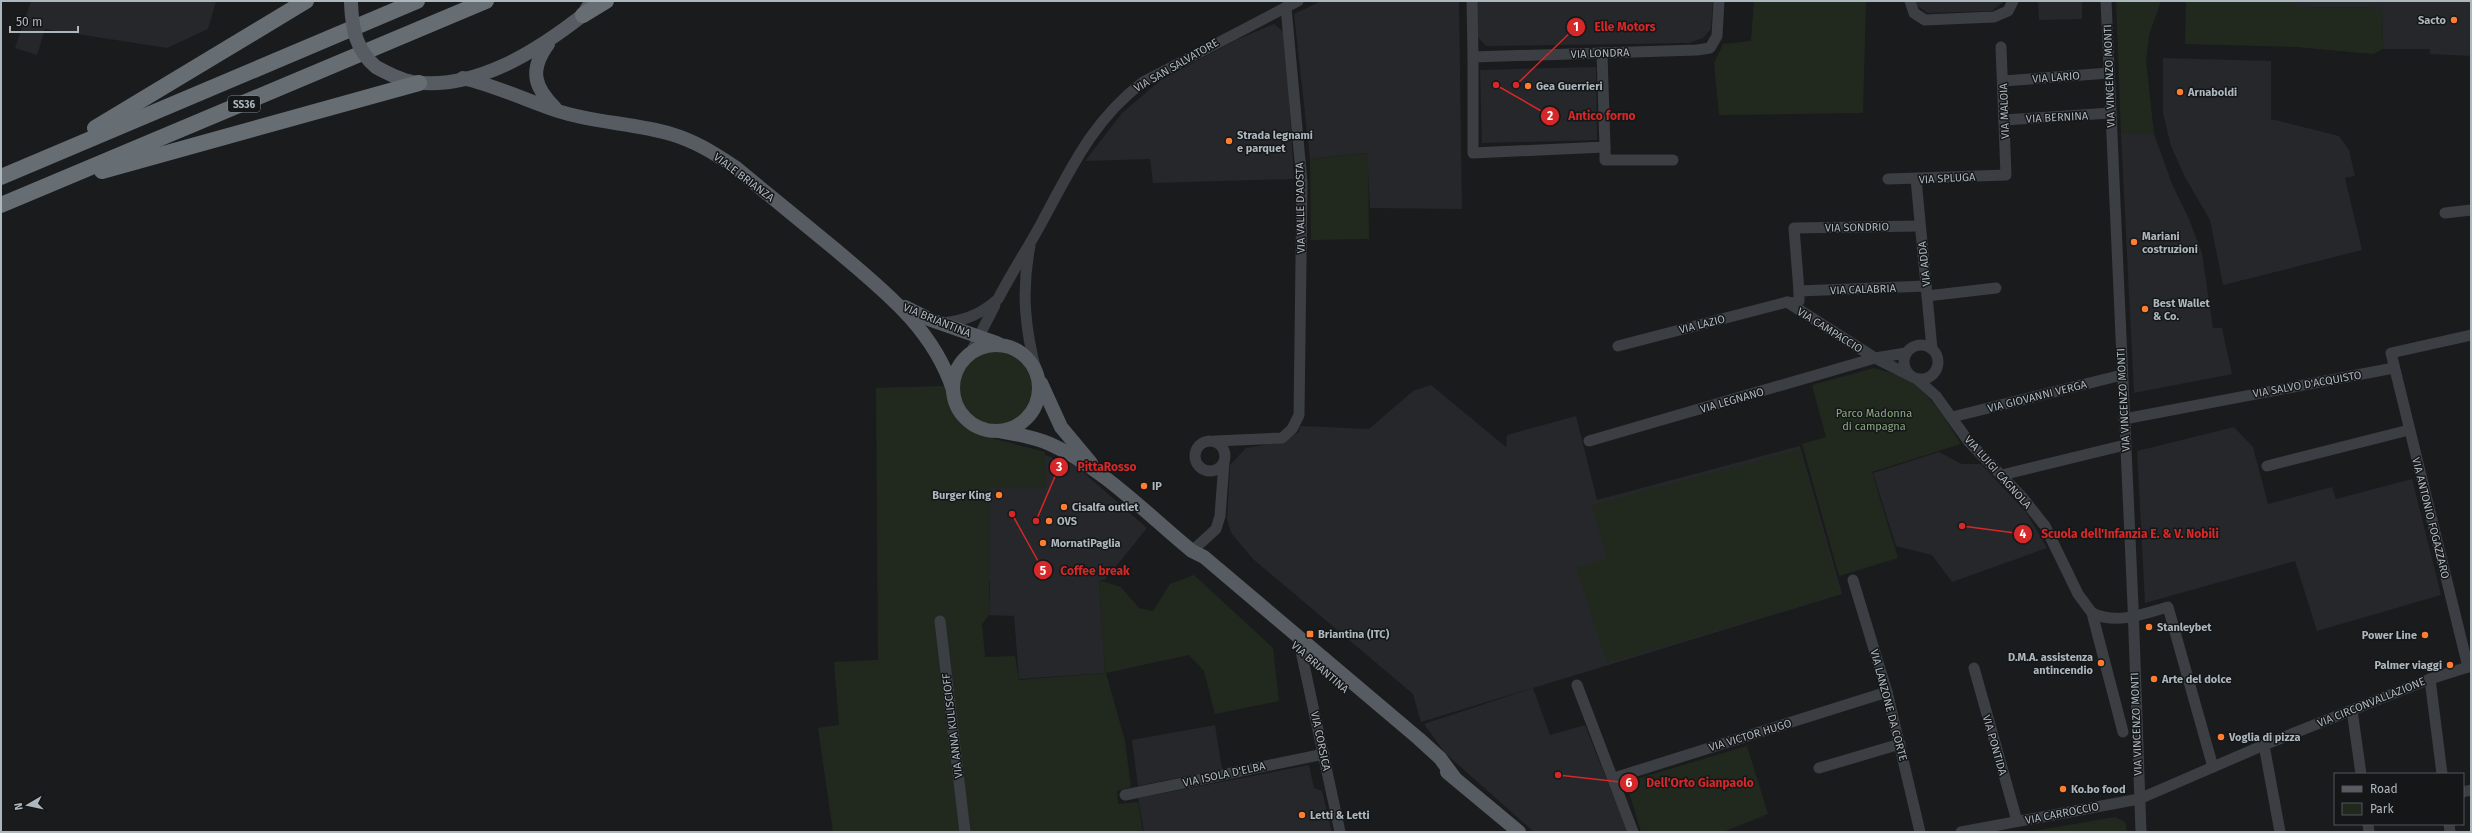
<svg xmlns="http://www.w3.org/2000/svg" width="2472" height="833" font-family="'Fira Sans',sans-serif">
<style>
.built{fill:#26272a}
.green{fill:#21291f}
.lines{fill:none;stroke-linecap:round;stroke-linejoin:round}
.minor{stroke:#3b3e43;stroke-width:11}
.major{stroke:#575c62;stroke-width:14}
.highway{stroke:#666e74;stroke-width:16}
.major-bridge{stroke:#575c62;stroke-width:14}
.poi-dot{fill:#ff7d31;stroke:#151618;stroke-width:1.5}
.labels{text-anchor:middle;stroke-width:3;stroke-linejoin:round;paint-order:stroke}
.shield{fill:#151618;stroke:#7f878c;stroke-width:1}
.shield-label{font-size:10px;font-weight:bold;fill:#acb7be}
.poi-label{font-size:11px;font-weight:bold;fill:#acb7be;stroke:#151618;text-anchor:start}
.street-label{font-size:11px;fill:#acb7be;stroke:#151618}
.park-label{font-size:11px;fill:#8baa81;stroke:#151618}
.leader{fill:none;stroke:#d62828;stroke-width:1.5}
.callout-dot{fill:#d62828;stroke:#151618;stroke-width:1.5}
.mark-label{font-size:12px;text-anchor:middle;font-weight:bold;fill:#fff}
.callout-label{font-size:12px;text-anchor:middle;font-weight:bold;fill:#d62828;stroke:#151618;stroke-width:3;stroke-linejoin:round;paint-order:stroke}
</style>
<rect width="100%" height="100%" fill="#1a1b1d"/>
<g class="built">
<path d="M31,1H216L208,29L167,48L45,29L37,55L15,48Z"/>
<path d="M1321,1H1459L1462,209L1370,208L1367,153L1310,159L1294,14Z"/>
<path d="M1476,1H1713L1711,29L1703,38L1689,43L1486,46L1476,35Z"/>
<path d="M1915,1H2004L1992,11L1928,13L1919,7Z"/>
<path d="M2038,1H2082V19L2039,20Z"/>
<path d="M2296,1H2471V56L2430,54V49H2383L2382,7L2296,8Z"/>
<path d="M1274,24L1285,33L1294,179L1153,183L1150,159L1085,161L1122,113L1161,80L1236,40Z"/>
<path d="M2163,58L2271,61V119L2339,136L2349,150L2355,176L2345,178L2362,250L2223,285L2210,220L2185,177L2171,146L2163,113Z"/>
<path d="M1596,67L1597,140L1482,143L1480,70Z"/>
<path d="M2121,134H2154L2172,184L2189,219L2202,253L2213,328H2222L2232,374L2134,393Z"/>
<path d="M1431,385L1506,447L1507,435L1576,416L1597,500L1800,446L1842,594L1421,722L1413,694L1253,559L1231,533L1227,519L1230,465L1246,448L1281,442L1299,432L1300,426L1369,429L1413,391Z"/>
<path d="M2234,427L2253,447L2268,504L2332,487L2336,499L2412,479L2441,595L2317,631L2295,561L2145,603L2137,451Z"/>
<path d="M1027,449L1075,465L1147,528L1105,580H1099L1105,673L1019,679L1014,616L989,615L990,582L958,568L949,471Z"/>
<path d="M1939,452L1962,464H1981L2026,512L2047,548L1952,582L1932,555L1896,546L1873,473Z"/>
<path d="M1533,688L1550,735L1585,725L1627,831L1534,832L1445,753L1424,724Z"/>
<path d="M1215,725L1222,769L1138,786L1132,740Z"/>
<path d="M1309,765L1314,788L1322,791L1332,832H1144L1138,798Z"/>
</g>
<g class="green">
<path d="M1754,1H1866L1863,113L1719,115L1714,63L1723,44L1751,41Z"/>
<path d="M2116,1H2161L2149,35L2146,61L2154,134H2121Z"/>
<path d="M2186,1H2296L2297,8L2382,7L2383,49L2373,54L2296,47L2185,44Z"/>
<path d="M1368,153L1369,239L1311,240L1310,159Z"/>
<circle cx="996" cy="388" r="37"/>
<path d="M1874,368C1888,372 1904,375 1915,384C1934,400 1948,423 1961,444L1872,472L1898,558L1839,576L1802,444L1826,437L1812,385Z"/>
<path d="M944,386L955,415L976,434L1045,452L1046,487L990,488L989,615L982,624L985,657L1015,656L1019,680L1105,673L1099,580L1121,587L1139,608L1153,611L1170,584L1194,575L1273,648L1279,701L1215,714L1204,671L1189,655L1106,673L1125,741L1131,787L1117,791L1118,804L1138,802L1143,832H833L818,728L839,725L834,662L878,660L876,388Z"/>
<path d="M1800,449L1840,594L1607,663L1576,568L1607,558L1592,505Z"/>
<path d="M1747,746L1768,814L1723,832H1641L1626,782Z"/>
<path d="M2115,817L2125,822L2127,832H2028Z"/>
</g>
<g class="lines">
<g class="minor">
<path d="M1472,1L1473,57L1697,50L1710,48L1717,36L1719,1"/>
<path d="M1910,1L1914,13L1925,20L1994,17L2008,11L2013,1"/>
<path d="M2106,1L2133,605L2141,832"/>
<path d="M1473,57V153L1605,147L1602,53"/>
<path d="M2003,81L2109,73"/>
<path d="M2004,120L2110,113"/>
<path d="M1605,147V160H1673"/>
<path d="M1888,179L2006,175L2001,47"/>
<path d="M1916,179L1932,349"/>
<path d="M2445,213L2471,210"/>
<path d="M1030,246C1021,291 1025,330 1037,374"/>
<path d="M1799,291L1926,286"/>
<path d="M1927,296L1996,288"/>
<path d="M1787,302L1875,358L1909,375"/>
<path d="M942,323C965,321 981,314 998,299C1012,272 1028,248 1042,222C1072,167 1092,121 1143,82L1298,1"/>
<circle cx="1921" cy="362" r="17"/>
<path d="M1618,346L1787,302L1793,303L1799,301V291L1794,228L1920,226"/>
<path d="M970,354L995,305"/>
<path d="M1917,379L1936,396L1969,442L2022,497L2045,526L2078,594L2092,613L2123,732"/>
<path d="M1952,417L2122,375"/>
<path d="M2124,419L2394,368"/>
<circle cx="1210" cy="456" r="15"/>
<path d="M1215,441L1282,438L1292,429L1299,415L1302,183L1286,7"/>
<path d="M1589,441L1875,358L1906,353"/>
<path d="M2267,466L2409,430"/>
<path d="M2002,475L2125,445"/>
<path d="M1192,551L1216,529L1220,516L1224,462"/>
<path d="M1853,580L1887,692L1920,832"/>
<path d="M2092,613C2117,625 2143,614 2168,607L2213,767"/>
<path d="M940,621L965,832"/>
<path d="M1301,651L1340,832"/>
<path d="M2468,667L2391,353L2471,335"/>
<path d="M1974,668L2017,821"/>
<path d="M2430,679L2442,774"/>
<path d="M1577,685L1633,832"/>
<path d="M2352,710L2361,774"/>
<path d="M2264,745L2280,832"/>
<path d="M1819,768L1900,744"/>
<path d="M1614,778L1887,692"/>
<path d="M2463,792L2471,790"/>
<path d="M1125,795L1324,754"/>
<path d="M2368,824L2369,832"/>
<path d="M2449,824L2450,832"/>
<path d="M1961,832L2139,799L2264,745L2430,679L2471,666"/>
</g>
<g class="major">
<path d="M548,44C529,70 534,87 555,108"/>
<path d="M376,67C387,73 400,80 412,82C475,91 537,51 583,15L588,7"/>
<path d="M463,78C496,86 526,100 558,111C594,123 634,123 671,134C695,141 714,153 735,167C769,195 802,222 836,250C884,291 933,328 953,390"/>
<path d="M905,307L931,320L997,343"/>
<circle cx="996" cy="388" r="43"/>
<path d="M1041,383L1061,427L1091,463"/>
<path d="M999,431C1017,434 1034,437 1050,444C1102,467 1148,515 1192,551L1204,557L1418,738L1440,758L1454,777"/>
<path d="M1447,772L1519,832"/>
</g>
<g class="highway">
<path d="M583,15L606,1"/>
<path d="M95,128L306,1"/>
<path d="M102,171L419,83"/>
<path d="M1,177L417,1"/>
<path d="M1,205L486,1"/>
</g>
<path class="major-bridge" d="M351,3C352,29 356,50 376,67"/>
</g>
<g class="poi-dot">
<circle cx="2454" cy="20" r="4"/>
<circle cx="1528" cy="86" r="4"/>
<circle cx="2180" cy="92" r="4"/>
<circle cx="1229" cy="141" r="4"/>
<circle cx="2134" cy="242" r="4"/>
<circle cx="2145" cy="309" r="4"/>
<circle cx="1144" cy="486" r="4"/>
<circle cx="999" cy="495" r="4"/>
<circle cx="1064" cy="507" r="4"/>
<circle cx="1049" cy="521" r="4"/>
<circle cx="1043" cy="543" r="4"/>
<circle cx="2149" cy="627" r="4"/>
<rect x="1306" y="630" width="8" height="8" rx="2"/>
<circle cx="2425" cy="635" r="4"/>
<circle cx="2101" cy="663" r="4"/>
<circle cx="2450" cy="665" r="4"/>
<circle cx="2154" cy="679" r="4"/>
<circle cx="2221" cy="737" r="4"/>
<circle cx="2063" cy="789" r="4"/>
<circle cx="1302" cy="815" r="4"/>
</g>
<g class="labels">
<rect class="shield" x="228" y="96" width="32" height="16" rx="3"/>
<g class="shield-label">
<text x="244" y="108">SS36</text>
</g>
<g class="poi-label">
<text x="2446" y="24" text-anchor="end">Sacto</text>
<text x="1536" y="90">Gea Guerrieri</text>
<text x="2188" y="96">Arnaboldi</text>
<text x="1237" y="139">Strada legnami<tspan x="1237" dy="13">e parquet</tspan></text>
<text x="2142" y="240">Mariani<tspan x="2142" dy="13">costruzioni</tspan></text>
<text x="2153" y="307">Best Wallet<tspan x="2153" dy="13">&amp; Co.</tspan></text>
<text x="1152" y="490">IP</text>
<text x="991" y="499" text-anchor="end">Burger King</text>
<text x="1072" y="511">Cisalfa outlet</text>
<text x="1057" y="525">OVS</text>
<text x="1051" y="547">MornatiPaglia</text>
<text x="2157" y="631">Stanleybet</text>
<text x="1318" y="638">Briantina (ITC)</text>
<text x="2417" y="639" text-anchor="end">Power Line</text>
<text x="2093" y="661" text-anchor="end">D.M.A. assistenza<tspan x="2093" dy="13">antincendio</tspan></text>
<text x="2442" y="669" text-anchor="end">Palmer viaggi</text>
<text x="2162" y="683">Arte del dolce</text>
<text x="2229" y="741">Voglia di pizza</text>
<text x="2071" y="793">Ko.bo food</text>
<text x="1310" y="819">Letti &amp; Letti</text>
</g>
<g class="street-label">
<text transform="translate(1600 53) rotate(-2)" y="4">VIA LONDRA</text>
<text transform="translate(1176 65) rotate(-30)" y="4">VIA SAN SALVATORE</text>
<text transform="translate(2109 76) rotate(-92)" y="4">VIA VINCENZO MONTI</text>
<text transform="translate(2056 77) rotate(-4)" y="4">VIA LARIO</text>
<text transform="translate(2004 111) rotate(-92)" y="4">VIA MALOIA</text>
<text transform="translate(2057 117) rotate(-3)" y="4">VIA BERNINA</text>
<text transform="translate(744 177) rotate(37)" y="4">VIALE BRIANZA</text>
<text transform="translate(1947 178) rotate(-3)" y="4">VIA SPLUGA</text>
<text transform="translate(1300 208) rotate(-91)" y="4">VIA VALLE D'AOSTA</text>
<text transform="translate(1857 227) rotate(-1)" y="4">VIA SONDRIO</text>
<text transform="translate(1924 264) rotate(-96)" y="4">VIA ADDA</text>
<text transform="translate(1863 289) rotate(-2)" y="4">VIA CALABRIA</text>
<text transform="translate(937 320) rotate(22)" y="4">VIA BRIANTINA</text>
<text transform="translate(1702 324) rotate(-14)" y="4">VIA LAZIO</text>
<text transform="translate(1830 330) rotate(32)" y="4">VIA CAMPACCIO</text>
<text transform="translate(2307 384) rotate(-10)" y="4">VIA SALVO D'ACQUISTO</text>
<text transform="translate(2037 396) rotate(-14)" y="4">VIA GIOVANNI VERGA</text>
<text transform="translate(1732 400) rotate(-16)" y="4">VIA LEGNANO</text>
<text transform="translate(2123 400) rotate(-93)" y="4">VIA VINCENZO MONTI</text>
<text transform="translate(1998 472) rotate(48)" y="4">VIA LUIGI CAGNOLA</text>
<text transform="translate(2431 518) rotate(76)" y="4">VIA ANTONIO FOGAZZARO</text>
<text transform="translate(1320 667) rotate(41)" y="4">VIA BRIANTINA</text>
<text transform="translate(2371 702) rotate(-22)" y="4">VIA CIRCONVALLAZIONE</text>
<text transform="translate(1889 705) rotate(75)" y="4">VIA LANZONE DA CORTE</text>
<text transform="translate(2136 724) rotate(-92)" y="4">VIA VINCENZO MONTI</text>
<text transform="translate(952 726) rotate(-97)" y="4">VIA ANNA KULISCIOFF</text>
<text transform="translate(1750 735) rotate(-17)" y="4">VIA VICTOR HUGO</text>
<text transform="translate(1321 741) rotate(78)" y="4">VIA CORSICA</text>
<text transform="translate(1995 745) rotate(74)" y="4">VIA PONTIDA</text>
<text transform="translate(1224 774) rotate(-12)" y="4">VIA ISOLA D'ELBA</text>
<text transform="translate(2062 813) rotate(-11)" y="4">VIA CARROCCIO</text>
</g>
<g class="park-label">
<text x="1874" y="417">Parco Madonna<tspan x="1874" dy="13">di campagna</tspan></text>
</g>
</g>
<path class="leader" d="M1516 85L1576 27M1496 85L1550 116M1036 521L1059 467M1962 526L2023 534M1012 514L1043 570M1558 775L1629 783"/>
<g class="callout-dot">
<circle cx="1516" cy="85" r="4"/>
<circle cx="1496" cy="85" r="4"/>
<circle cx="1036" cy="521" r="4"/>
<circle cx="1962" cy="526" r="4"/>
<circle cx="1012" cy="514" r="4"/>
<circle cx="1558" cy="775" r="4"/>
<circle cx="1576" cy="27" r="10"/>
<circle cx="1550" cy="116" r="10"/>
<circle cx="1059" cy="467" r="10"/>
<circle cx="2023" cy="534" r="10"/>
<circle cx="1043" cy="570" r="10"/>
<circle cx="1629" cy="783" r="10"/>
</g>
<g class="mark-label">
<text x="1576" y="31">1</text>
<text x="1550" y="120">2</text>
<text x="1059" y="471">3</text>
<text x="2023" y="538">4</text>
<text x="1043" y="575">5</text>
<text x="1629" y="787">6</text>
</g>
<g class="callout-label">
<text x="1625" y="31">Elle Motors</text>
<text x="1602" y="120">Antico forno</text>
<text x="1107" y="471">PittaRosso</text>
<text x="2130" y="538">Scuola dell'Infanzia E. &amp; V. Nobili</text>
<text x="1095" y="575">Coffee break</text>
<text x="1700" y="787">Dell'Orto Gianpaolo</text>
</g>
<rect width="2472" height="833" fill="none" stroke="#acb7be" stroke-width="4"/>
<rect x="2334" y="773" width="130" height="52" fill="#151618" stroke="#51565a"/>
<rect x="2342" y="786" width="20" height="6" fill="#575c62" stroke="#51565a"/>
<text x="2370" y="793" font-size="12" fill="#acb7be">Road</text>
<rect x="2342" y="803" width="20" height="12" fill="#21291f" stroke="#51565a"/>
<text x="2370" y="813" font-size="12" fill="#acb7be">Park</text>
<g transform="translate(28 805) rotate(261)" stroke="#151618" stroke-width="3" paint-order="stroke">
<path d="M0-3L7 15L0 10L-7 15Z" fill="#acb7be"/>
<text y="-6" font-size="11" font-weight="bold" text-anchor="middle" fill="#acb7be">N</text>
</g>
<path d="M10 26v6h68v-6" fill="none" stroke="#acb7be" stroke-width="2"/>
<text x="16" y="26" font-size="12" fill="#acb7be" stroke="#151618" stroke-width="3" paint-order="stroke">50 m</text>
</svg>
